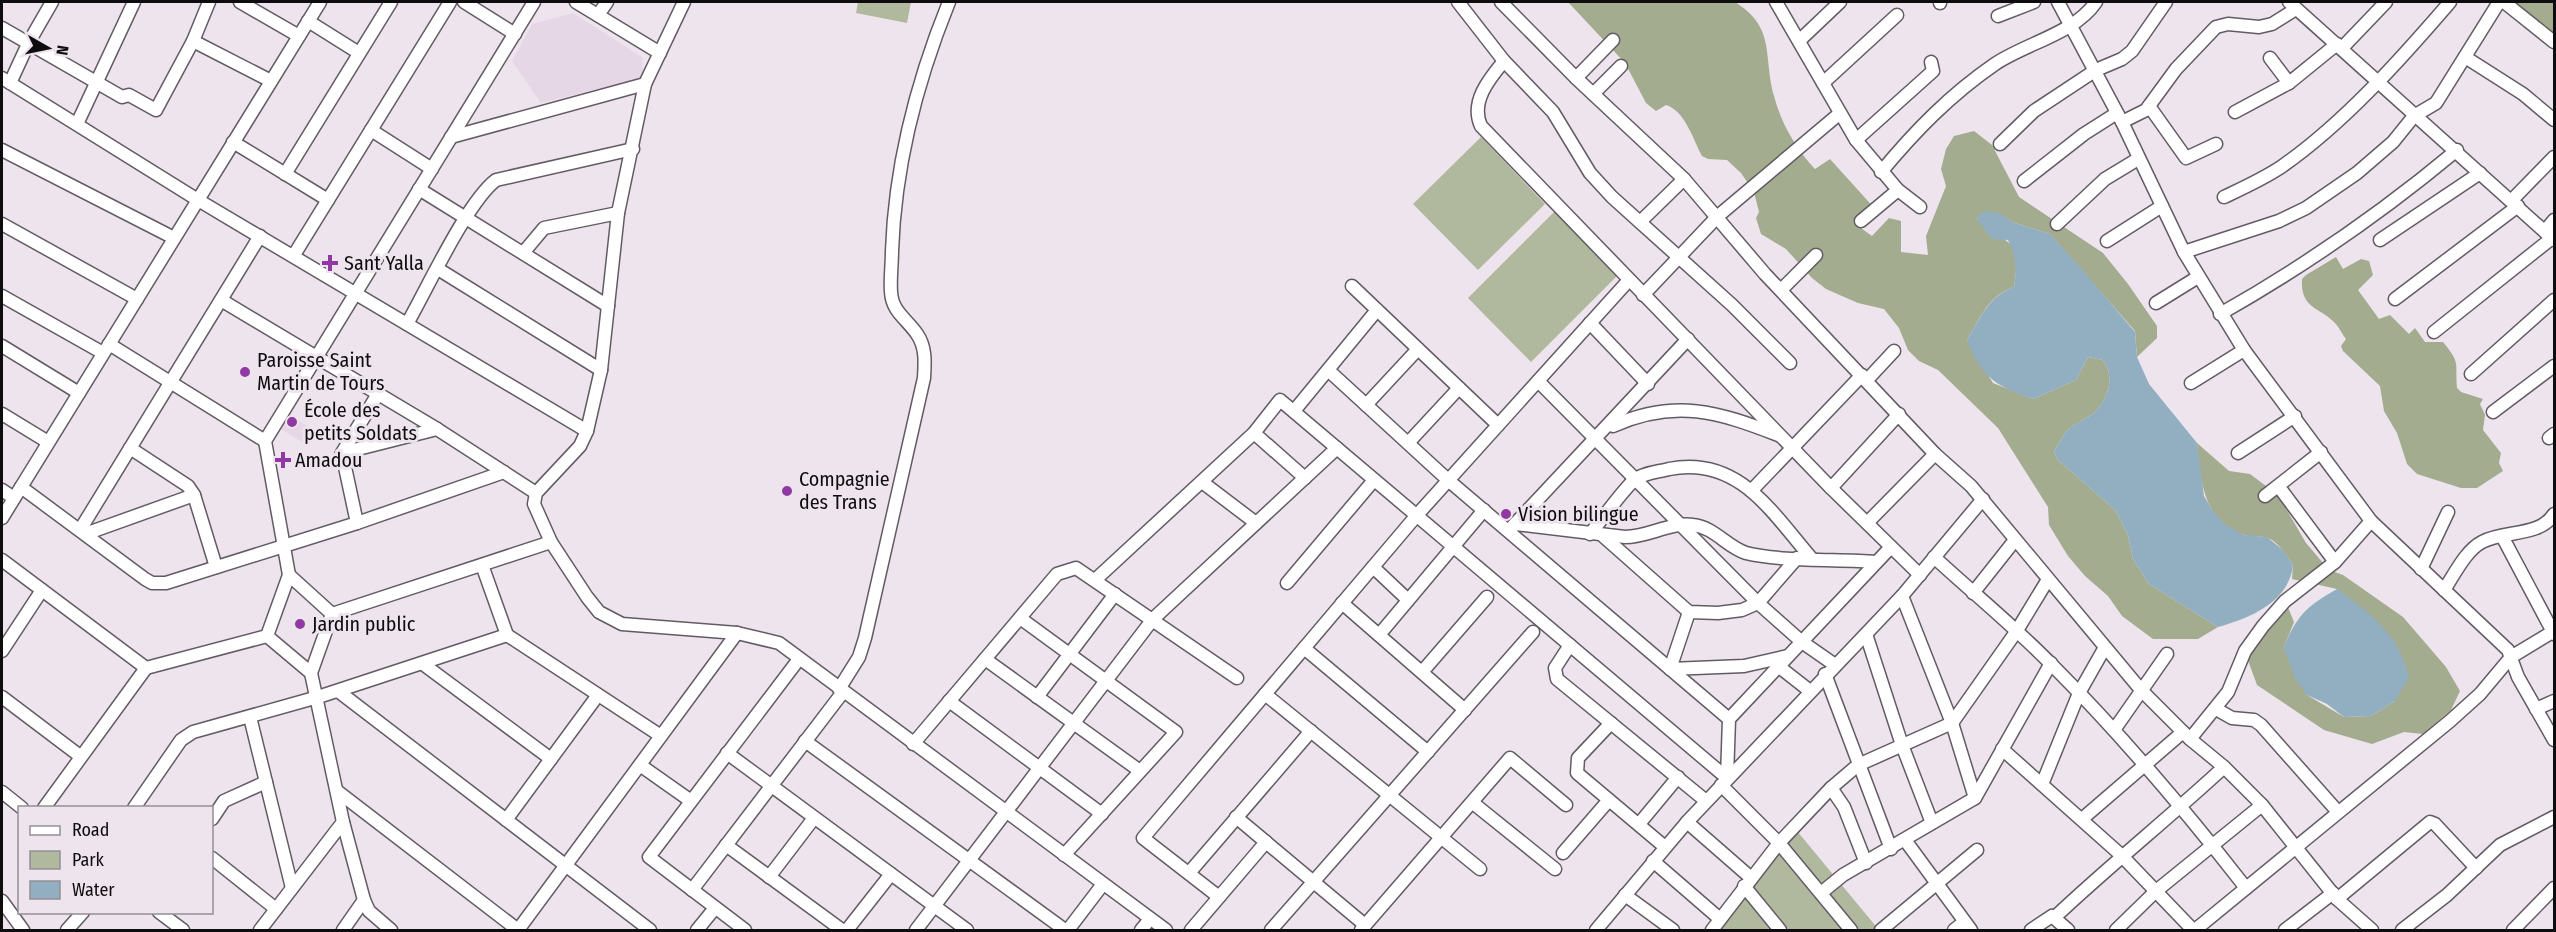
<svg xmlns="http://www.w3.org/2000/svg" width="2556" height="932" font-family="'Fira Sans Condensed',sans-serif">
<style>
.built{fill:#e6d7e7}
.green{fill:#b0b99e}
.forest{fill:#a3ac8f}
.water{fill:#91afc1}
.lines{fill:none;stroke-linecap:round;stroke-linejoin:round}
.minor-casing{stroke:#635b64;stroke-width:15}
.minor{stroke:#fff;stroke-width:12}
.poi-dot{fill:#9238a3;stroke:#ede4ee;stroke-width:2}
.labels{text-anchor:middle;stroke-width:6;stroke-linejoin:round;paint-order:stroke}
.poi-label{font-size:20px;fill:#0f0c0f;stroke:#ede4ee;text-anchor:start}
</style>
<rect width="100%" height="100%" fill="#ede4ee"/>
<g class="built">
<path d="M573,13L642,57L643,78L541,103L512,61L532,24Z"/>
<path d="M288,414L314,430L304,443L281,429Z"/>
</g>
<g class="green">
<path d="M858,2H911L907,23L856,13Z"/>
<path d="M1481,137L1545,204L1478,270L1413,204Z"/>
<path d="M1555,211L1618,275L1531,362L1468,298Z"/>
<path d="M1797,831L1879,930H1721Z"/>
</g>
<g class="forest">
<path d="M1568,2H1735C1776,28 1763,54 1774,96C1781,123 1796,149 1815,169L1830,159L1876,210L1858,226L1872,236L1889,218L1901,221V252L1928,255L1926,236L1946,186L1941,169L1946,149L1954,136L1974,131L1992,145L2019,197L2103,253L2128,284L2157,326V338L2137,357L2135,331L2050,234L2012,222L1998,213L1976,218C2003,249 2023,229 2014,287C1989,295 1980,318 1967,340L1993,383L2033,399L2076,380L2088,357L2103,360C2115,376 2109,398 2095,412C2087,419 2074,423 2067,431C2062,437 2058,445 2054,452L2057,459L2116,511L2128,535L2133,559L2149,584L2218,627L2198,639H2153L2122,616L2108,596L2085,576L2068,556L2049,525L2048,507L1998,428L1938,370L1919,361L1908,350L1899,328L1884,309L1858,303L1826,289L1812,278L1786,249L1761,234L1756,218L1759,212L1754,192L1741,173L1727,160L1708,159L1702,156C1693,139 1685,111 1666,105L1656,111L1646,103L1625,63Z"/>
<path d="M2497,2H2554V42Z"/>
<path d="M2336,257L2343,269L2361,259L2369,261L2373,275L2358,290L2379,319L2390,315L2409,334L2415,328L2425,342H2443C2461,364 2455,362 2457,388L2461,392L2483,399L2480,404L2485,415L2483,430L2501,453L2499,463L2503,471L2477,488H2461L2417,474L2407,464L2397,433L2384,411L2380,386L2343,351L2341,346L2346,339C2342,334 2339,327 2335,323C2320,307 2300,309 2302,279L2306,275Z"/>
<path d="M2197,443L2229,471L2250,474L2278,495L2306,543L2329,570L2343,575L2403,617L2446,667L2460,691L2451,710L2423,734L2404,732L2372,744L2324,730L2257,685L2246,655L2287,605L2294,622L2284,647L2307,695L2344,717L2371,716L2395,701L2337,589L2292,579L2293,565C2286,555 2277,539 2264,537C2258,536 2251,537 2245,535C2203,525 2200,477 2197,443Z"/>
</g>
<g class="water">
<path d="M1984,211L1999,213L2012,222L2050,234L2079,266L2135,332L2137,357L2149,384L2197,443L2204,496L2212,510L2227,526L2244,535L2267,537L2283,550L2293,565C2289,602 2250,618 2218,627L2149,584L2133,559L2128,535L2116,511L2057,459L2054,452C2058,445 2062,437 2067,431C2074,423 2087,419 2095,412C2109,398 2115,376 2103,360L2088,357L2076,380L2033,399C1996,386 1982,378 1967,340C1980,318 1989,296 2014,287C2017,268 2016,257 2008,240L1992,239L1976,218Z"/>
<path d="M2337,589C2371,614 2398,633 2409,677L2395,701L2371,716L2344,717L2327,704L2307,695L2295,678L2284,647C2297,615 2307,606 2337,589Z"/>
</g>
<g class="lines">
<g class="minor-casing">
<g id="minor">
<path d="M240,2L299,36"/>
<path d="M464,2L515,34"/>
<path d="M576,2L660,53"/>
<path d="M684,2L645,84L618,213L601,370L587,431L580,446L536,493L534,504L551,542L587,597L599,612L622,624L737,633L779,643L1166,930"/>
<path d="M1458,2L1504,61L1553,112L1590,173L1612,197L1732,305L1790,363"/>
<path d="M1501,2L1576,78L1684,179L1765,274L1935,454L1971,486L2141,690L2190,739L2224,767L2262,805L2337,899L2372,930"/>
<path d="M1776,2L1856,140L1898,190L1920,207"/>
<path d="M1940,2V3"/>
<path d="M2058,2L2122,122L2184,252L2244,350L2371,521L2508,650L2518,677L2554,740"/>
<path d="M2289,2L2554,240"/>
<path d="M2504,2L2554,42"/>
<path d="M598,15L607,2"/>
<path d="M1998,16L2034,2"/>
<path d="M308,21L359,53"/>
<path d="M2,28L122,97L129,95L156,110L193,41L209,2"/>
<path d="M1800,40L1840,2"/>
<path d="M193,41L271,81"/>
<path d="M2342,48L2386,2"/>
<path d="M2465,57L2523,94L2554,120"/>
<path d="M2270,58L2289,83L2337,44"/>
<path d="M1504,61C1489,79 1470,102 1481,126L1831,488L1920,575"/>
<path d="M2,78L198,200L587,431"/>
<path d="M1576,78L1613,40"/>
<path d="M10,83L29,42L52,2"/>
<path d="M1823,83L1897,15"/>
<path d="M1593,94L1621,66"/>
<path d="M2149,106L2186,158L2216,144"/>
<path d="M2235,112L2289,83"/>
<path d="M2122,122L2146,110L2176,69L2216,27L2228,24L2259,27L2272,24L2296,9"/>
<path d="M77,124L134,2"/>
<path d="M371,130L432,169"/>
<path d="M451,137L645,84"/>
<path d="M1856,140L1933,71L1931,62"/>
<path d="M233,142L328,200"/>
<path d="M2000,144L2034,111L2096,70L2122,59L2132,51L2166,2"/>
<path d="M2,150L174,238"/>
<path d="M1881,172C1915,131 1950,95 1995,64C2026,43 2074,34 2096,2"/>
<path d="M285,174L391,2"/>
<path d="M2024,181L2084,134L2117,113"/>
<path d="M419,189L608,306"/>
<path d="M2224,197C2243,188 2263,179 2281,167C2343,124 2401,59 2450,2"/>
<path d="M2512,200L2554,157"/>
<path d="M1861,221L1898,190"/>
<path d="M1640,222L1684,179"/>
<path d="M2,224L137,299"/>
<path d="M2057,224L2105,179L2138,159"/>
<path d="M2545,231L2554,220"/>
<path d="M2380,240L2480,173"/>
<path d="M2107,241L2162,206"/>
<path d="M2184,252L2279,221L2306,208L2357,173L2393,142L2414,116L2436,103L2499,2"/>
<path d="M523,253L544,228L618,213"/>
<path d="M294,255L450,2"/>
<path d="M438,269L601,370"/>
<path d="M1352,286L1498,425"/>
<path d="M1782,289L1816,255"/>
<path d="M1643,295L1718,216L1839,114"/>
<path d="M2,296L103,353"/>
<path d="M2395,299L2518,206"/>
<path d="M221,300L437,429L536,493"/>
<path d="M2156,303L2198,277"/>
<path d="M2220,314C2303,267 2384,211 2457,150"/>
<path d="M1590,323L1648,384"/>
<path d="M407,324C427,289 467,202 496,180L633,149"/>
<path d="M2434,332L2552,238"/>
<path d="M109,344L265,441"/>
<path d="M2,346L79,393"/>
<path d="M1328,370L1448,480L1729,719"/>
<path d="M2471,374L2554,300"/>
<path d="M1867,380L1894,351"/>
<path d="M1538,381L1758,603L1802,642L1835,665"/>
<path d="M2191,383L2244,350"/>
<path d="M1366,405L1418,349"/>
<path d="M1294,411L1377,310"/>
<path d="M2493,412L2554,366"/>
<path d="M2,414L48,442"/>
<path d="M1613,426C1675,398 1719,412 1778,435"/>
<path d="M1254,433L1305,478"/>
<path d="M2549,438L2554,434"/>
<path d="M1408,443L1459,388"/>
<path d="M130,448L188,486L194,495L216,567"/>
<path d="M342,453L437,429"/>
<path d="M2238,453L2295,416"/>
<path d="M1202,482L1256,523"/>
<path d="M21,487L145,579L152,583H166L357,523L504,472"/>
<path d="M2279,487L2335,562"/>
<path d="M1831,488L1899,414"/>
<path d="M2,490L14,498"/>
<path d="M1752,490L1862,375"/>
<path d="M2265,496L2321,452"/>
<path d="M2,518L320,2"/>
<path d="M357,523L342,453L378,394"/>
<path d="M1867,523L1935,454"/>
<path d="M1515,524L1625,537C1649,537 1669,522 1693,525C1714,527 1727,547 1746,553C1783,562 1838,559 1876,562"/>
<path d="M1512,527L1688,339"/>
<path d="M80,530L260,236"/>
<path d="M85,534L194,495"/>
<path d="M1590,534C1604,517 1618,496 1634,480C1643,473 1658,472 1669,469C1739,455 1773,514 1812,559"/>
<path d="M1603,536L1689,612L1718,613L1742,610L1758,603L1797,558"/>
<path d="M2502,536L2554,634"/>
<path d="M1934,557C1973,593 2015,627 2052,665C2122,735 2185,810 2246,888"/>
<path d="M2,560L146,668L267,636"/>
<path d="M482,565L507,635L661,736"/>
<path d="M1373,567L1408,600"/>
<path d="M2421,569L2448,512"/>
<path d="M289,575L265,441L534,2"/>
<path d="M289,575L332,614L311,673L267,636Z"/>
<path d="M1095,580L1254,433L1280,400L1727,778"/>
<path d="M1287,583L1374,480"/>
<path d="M2444,590C2454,575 2466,550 2482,542C2504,530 2540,537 2554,514"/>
<path d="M1973,593L2015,540"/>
<path d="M1902,596L1952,723L1975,798"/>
<path d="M1342,603L1465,710"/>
<path d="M1689,612L1670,669L1744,666L1788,656"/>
<path d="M332,614L551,542"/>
<path d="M1020,618L1176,732L1064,855"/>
<path d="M1866,634L1902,745L1932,823"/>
<path d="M1379,635L1484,510"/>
<path d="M1570,645L1555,668L1557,679L1706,801"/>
<path d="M1304,648L1428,752"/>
<path d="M2,651L42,590"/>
<path d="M985,659L1140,771"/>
<path d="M423,664L551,759"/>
<path d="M1778,666L1810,691"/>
<path d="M1422,672L1487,597"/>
<path d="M311,673L343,822L364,900L369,911L391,930"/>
<path d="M1825,674L1891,849"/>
<path d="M839,689L859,657L865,638L924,378C925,362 926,347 917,334C907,319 892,312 891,292C890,279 892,264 892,251C895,164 917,81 949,2"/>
<path d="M338,691L650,930"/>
<path d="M1265,694L1480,869"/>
<path d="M2,697L80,756"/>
<path d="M1037,697L1115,594"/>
<path d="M949,701L1102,814"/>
<path d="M2216,709L2232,718L2254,720L2261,725L2338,812"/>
<path d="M2536,709L2554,701"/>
<path d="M250,717L292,888"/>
<path d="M1611,723L1578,758L1577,773L1665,847"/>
<path d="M2114,730L2167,654"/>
<path d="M2190,739L2228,692L2245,651L2263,626L2285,601L2335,562L2371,521"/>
<path d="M805,741L1065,930"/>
<path d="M913,744L1057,574L1076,568L1237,678"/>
<path d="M2002,749L2121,855L2193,930"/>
<path d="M727,753L967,930"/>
<path d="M640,765L691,801"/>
<path d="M1727,778L1729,719L1891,547"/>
<path d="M2043,782L2079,693L2104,649"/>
<path d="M1721,785L1779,843L1851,930"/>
<path d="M1831,788L1844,807L1866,863"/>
<path d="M337,791L518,930"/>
<path d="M2,792L22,808"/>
<path d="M1473,803L1555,869"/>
<path d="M44,808L146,668"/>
<path d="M134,808L181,740L193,732L318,697L507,635"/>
<path d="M1236,817L1365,925"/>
<path d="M212,819L224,801L266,782"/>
<path d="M2082,819L2183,732"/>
<path d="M506,820L598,695"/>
<path d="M1687,822L1750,877"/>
<path d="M1639,824L1678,777"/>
<path d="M1905,840L1971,930"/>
<path d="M726,845L842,930"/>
<path d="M1563,853L1609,800"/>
<path d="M212,858L276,909"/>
<path d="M1653,861L1720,919"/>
<path d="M1189,873L1311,731"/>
<path d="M769,877L814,818"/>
<path d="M1744,886L1780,930"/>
<path d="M692,890L843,692"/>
<path d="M1821,893L1843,875L1975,798L2051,663"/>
<path d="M1625,895L1673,930"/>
<path d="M1219,897L1143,838L1417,515L1629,280"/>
<path d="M2337,899L2430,822L2435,824L2476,868"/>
<path d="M2,901L23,930"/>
<path d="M159,912L183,930"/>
<path d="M2055,917C2110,865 2169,818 2224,767"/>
<path d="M67,930L83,912"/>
<path d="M260,930L343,822"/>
<path d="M343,930L364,900"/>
<path d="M518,930L737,633"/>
<path d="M697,930L715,908"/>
<path d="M745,930L649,857L799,659"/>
<path d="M847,930L891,874"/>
<path d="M916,930L1153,619L1337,448"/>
<path d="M1068,930L1103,884"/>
<path d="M1141,930L1150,919"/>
<path d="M1191,930L1266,842"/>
<path d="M1271,930L1533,632"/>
<path d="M1361,930L1510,758L1566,805"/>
<path d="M1596,930L1687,822L1902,596L1983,499"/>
<path d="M1712,930L1779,843L1831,788L1858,765L1952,723L2016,632L2047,581"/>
<path d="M1881,930L1977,850"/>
<path d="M1954,930L1964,922"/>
<path d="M2031,930L2052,916L2068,930"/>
<path d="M2116,930L2156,891L2262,805"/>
<path d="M2195,930L2450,721L2480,694L2511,657L2554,631"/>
<path d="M2285,930L2333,893"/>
<path d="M2402,930L2447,895L2500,845L2554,817"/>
<path d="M2513,930L2554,888"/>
</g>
</g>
<use href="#minor" class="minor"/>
</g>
<g class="poi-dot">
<path d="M327 254h6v6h6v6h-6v6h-6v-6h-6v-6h6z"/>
<circle cx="245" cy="372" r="6"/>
<circle cx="292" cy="422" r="6"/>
<path d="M280 451h6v6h6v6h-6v6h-6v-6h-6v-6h6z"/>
<circle cx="787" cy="491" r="6"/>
<circle cx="1506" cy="514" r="6"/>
<circle cx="300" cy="624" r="6"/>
</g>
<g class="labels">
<g class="poi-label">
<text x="344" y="270">Sant Yalla</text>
<text x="257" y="367">Paroisse Saint<tspan x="257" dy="23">Martin de Tours</tspan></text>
<text x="304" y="417">École des<tspan x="304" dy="23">petits Soldats</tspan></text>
<text x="295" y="467">Amadou</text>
<text x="799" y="486">Compagnie<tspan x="799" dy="23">des Trans</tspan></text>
<text x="1518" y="521">Vision bilingue</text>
<text x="312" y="631">Jardin public</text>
</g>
</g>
<rect width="2556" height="932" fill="none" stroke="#0f0c0f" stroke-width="6"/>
<rect x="18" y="806" width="195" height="108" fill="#ede4ee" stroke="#948e95" stroke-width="1.5"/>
<rect x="30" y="826" width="30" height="9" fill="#ffffff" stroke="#948e95" stroke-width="1.5"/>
<text x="72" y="836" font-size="18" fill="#0f0c0f">Road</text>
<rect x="30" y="851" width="30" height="18" fill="#b0b99e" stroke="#948e95" stroke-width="1.5"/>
<text x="72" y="866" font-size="18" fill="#0f0c0f">Park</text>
<rect x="30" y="881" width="30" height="18" fill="#91afc1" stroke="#948e95" stroke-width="1.5"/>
<text x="72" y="896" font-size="18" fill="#0f0c0f">Water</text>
<g transform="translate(48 48) rotate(99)" stroke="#ede4ee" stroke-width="4.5" paint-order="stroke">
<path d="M0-4.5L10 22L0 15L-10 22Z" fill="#0f0c0f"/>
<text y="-9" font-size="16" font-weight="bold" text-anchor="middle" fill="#0f0c0f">N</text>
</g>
</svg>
